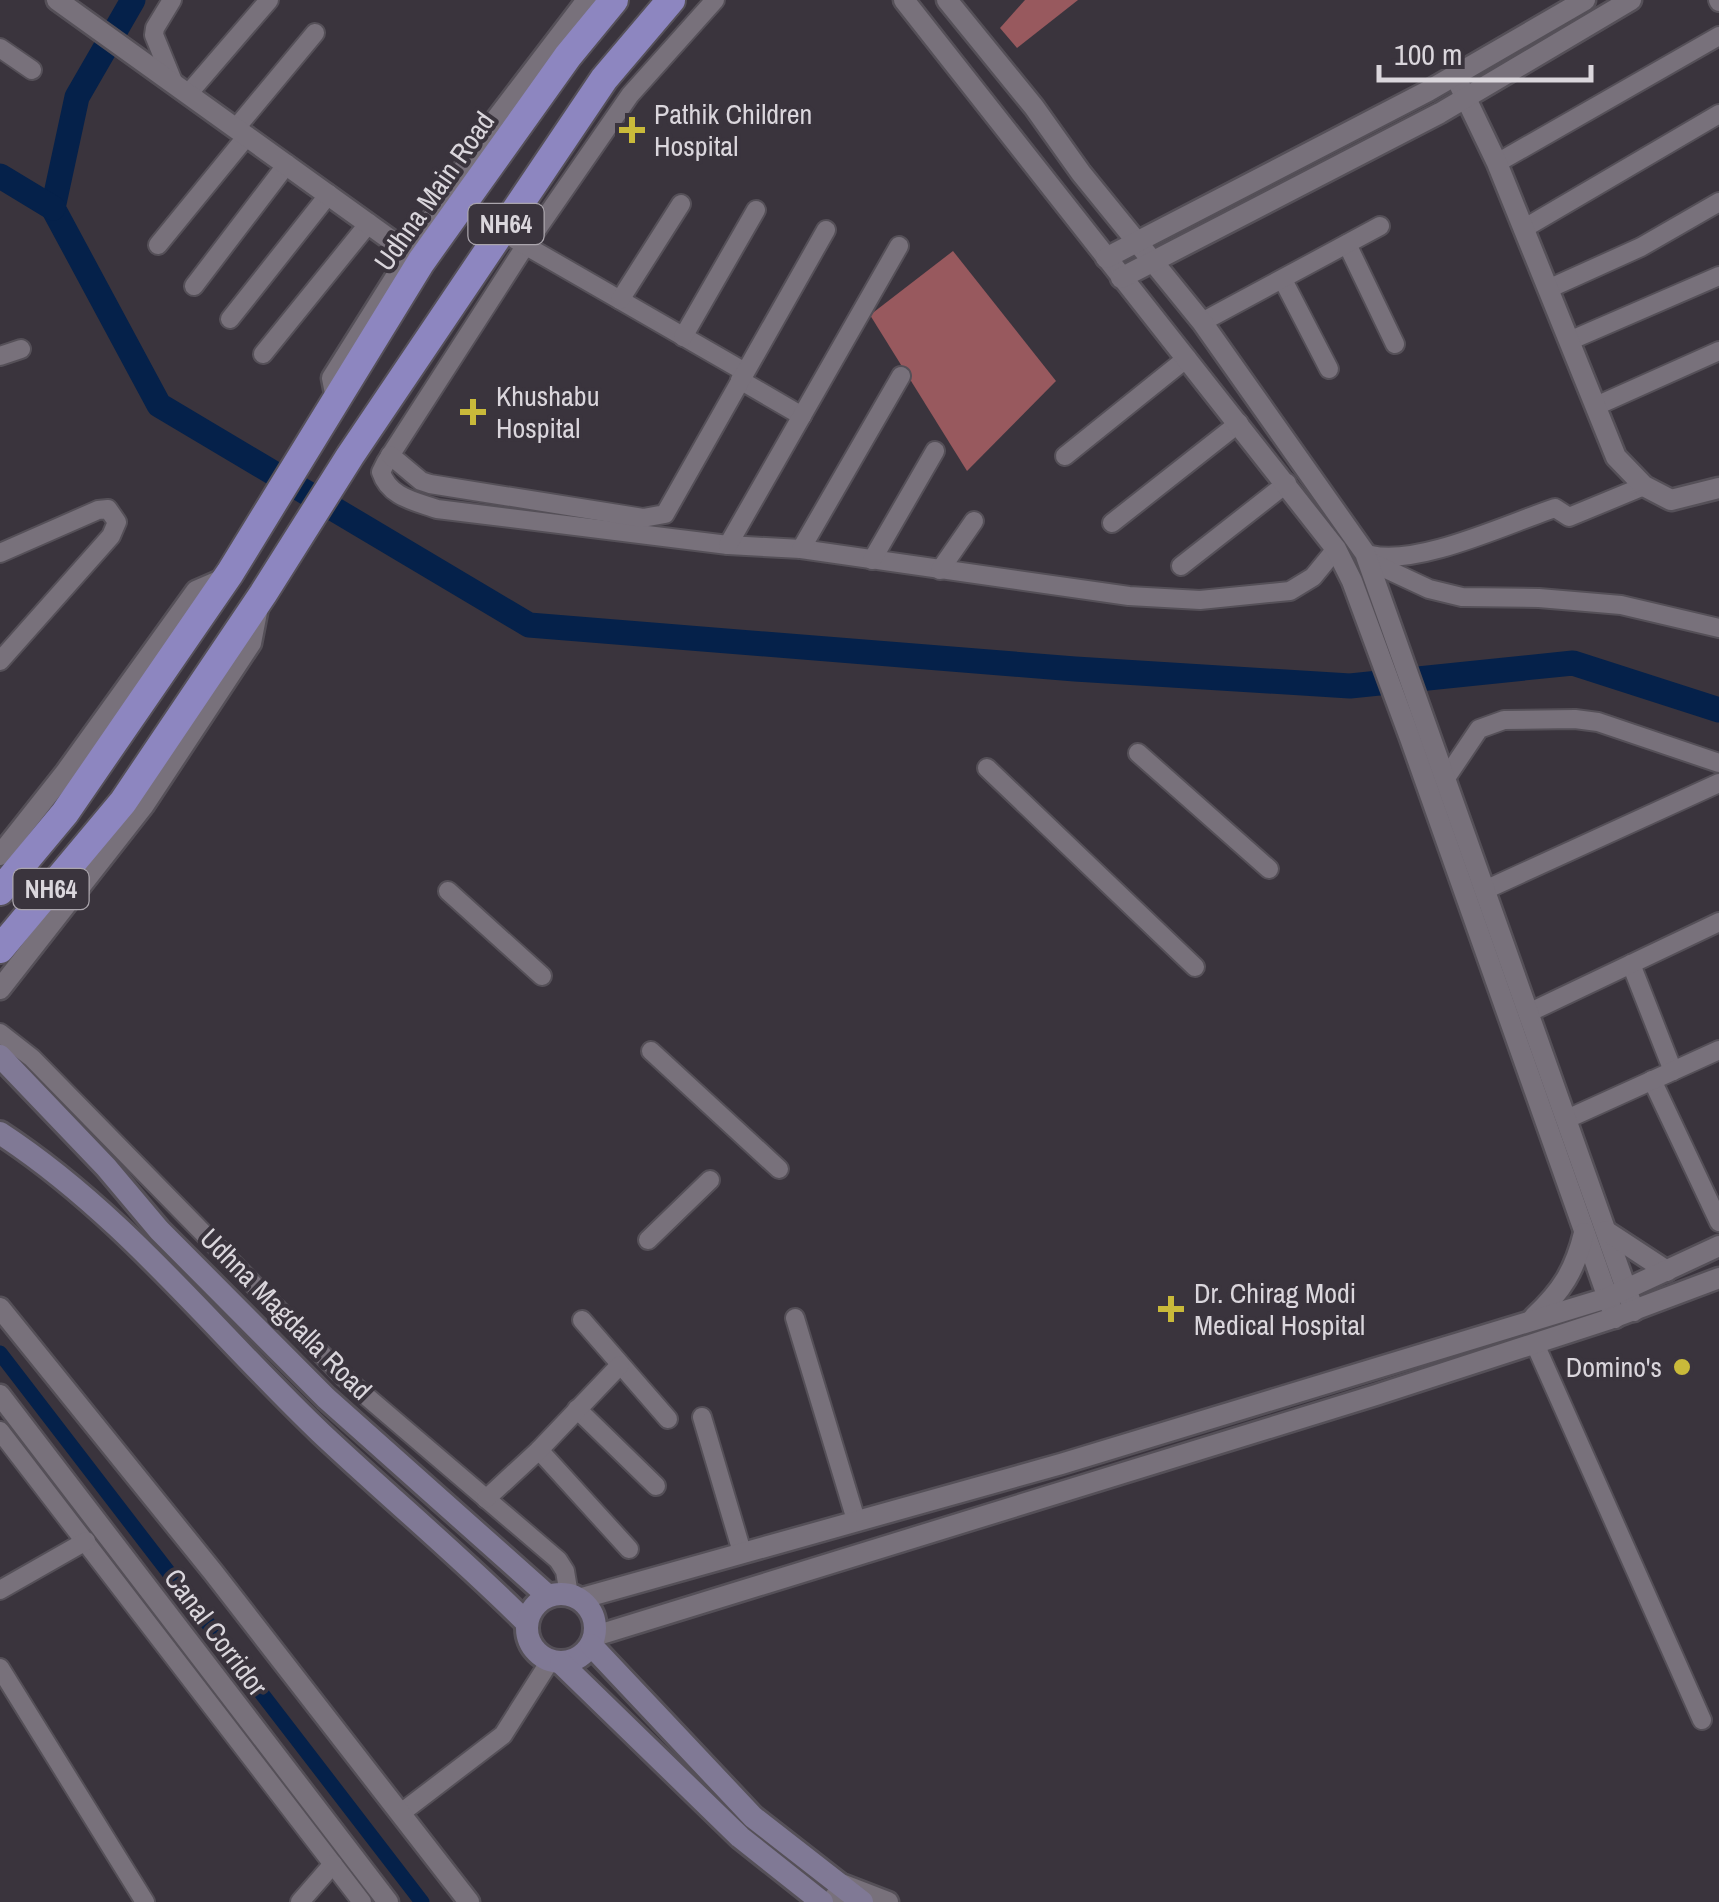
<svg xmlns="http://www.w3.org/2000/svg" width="1719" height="1902" font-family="'Archivo Narrow',sans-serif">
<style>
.forest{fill:#98595e}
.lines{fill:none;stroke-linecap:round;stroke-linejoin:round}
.canal{stroke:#05214a;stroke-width:15}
.river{stroke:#05214a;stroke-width:25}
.minor-casing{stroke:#555058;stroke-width:22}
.tertiary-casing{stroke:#555058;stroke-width:25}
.secondary-casing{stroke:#555058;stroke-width:28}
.trunk-casing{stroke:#555058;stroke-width:32}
.minor{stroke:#78717b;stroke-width:18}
.tertiary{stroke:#78717b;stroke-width:20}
.secondary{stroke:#807995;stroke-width:22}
.trunk{stroke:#8d86c0;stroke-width:28}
.poi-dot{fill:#c9ba3a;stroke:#3a343d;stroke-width:4}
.labels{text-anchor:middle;stroke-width:8;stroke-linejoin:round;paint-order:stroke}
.shield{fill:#3a343d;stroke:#aaa5ac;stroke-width:2.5}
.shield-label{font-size:25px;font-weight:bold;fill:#dad6dc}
.poi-label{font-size:28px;fill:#dad6dc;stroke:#3a343d;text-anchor:start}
.street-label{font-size:28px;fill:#dad6dc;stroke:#3a343d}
</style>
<rect width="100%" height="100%" fill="#3a343d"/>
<g class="forest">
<path d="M1025,0H1078L1017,48L1000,28Z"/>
<path d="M953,251L1056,381L967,471L870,315Z"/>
</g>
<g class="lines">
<path class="canal" d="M0,1353L422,1902"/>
<g class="river">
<path d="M133,0L77,97L53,208L159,405L529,625L1075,669L1350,686L1573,663L1719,710"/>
<path d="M0,176L53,208"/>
</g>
<g class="minor-casing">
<g id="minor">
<path d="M172,0L155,28L154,35L174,84"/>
<path d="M715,0L630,95L520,254L386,462L381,472C389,497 414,501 437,509L728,545L801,549L1129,596L1200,600L1290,591L1313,577L1336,549"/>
<path d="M1718,0L1719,2"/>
<path d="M0,48L32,70"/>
<path d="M188,94L269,0"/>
<path d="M236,128L315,33"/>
<path d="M1497,163L1719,36"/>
<path d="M1523,229L1719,114"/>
<path d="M516,240L745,372"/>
<path d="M1347,244L1395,344"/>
<path d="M158,245L247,136"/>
<path d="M1283,280L1329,369"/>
<path d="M194,286L287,164"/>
<path d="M1548,289L1641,247L1719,202"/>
<path d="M620,300L681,204"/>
<path d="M230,319L329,194"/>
<path d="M1202,322L1380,226"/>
<path d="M683,337L756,210"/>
<path d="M1569,341L1719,276"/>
<path d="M263,354L369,223"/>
<path d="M0,356L21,349"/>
<path d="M740,380L802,416"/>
<path d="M1596,406L1719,351"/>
<path d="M390,455L421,481L430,484L643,518L665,514L826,230"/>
<path d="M1065,456L1187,358"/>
<path d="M1112,523L1239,423"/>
<path d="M728,545L899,246"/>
<path d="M801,549L901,376"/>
<path d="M0,553L98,510L108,509L117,522L111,536L0,661"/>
<path d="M1371,555C1419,566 1507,524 1555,508L1569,517L1644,486"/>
<path d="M872,560L935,451"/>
<path d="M1369,561L1429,589L1462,597L1539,598L1621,605L1719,628"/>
<path d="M1181,566L1287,483"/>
<path d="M940,570L974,521"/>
<path d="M1138,753L1269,869"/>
<path d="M987,768L1195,967"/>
<path d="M1446,778L1479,729L1504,720L1575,719L1598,722L1719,763"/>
<path d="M1485,890L1719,783"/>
<path d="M448,891L542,976"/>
<path d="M1631,964L1673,1071"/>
<path d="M1528,1013L1719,922"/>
<path d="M0,1033L32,1058L345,1378L558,1560L565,1571L569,1595"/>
<path d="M651,1051L779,1169"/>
<path d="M1652,1080L1719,1222"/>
<path d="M1567,1119L1719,1050"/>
<path d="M648,1240L710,1180"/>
<path d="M795,1318L856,1520"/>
<path d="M582,1320L668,1419"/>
<path d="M1535,1344L1702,1720"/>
<path d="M577,1409L656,1486"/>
<path d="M702,1417L742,1552"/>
<path d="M0,1431L362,1902"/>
<path d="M539,1450L629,1549"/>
<path d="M486,1499L539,1450L620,1365"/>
<path d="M0,1590L86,1541"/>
<path d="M0,1668L145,1902"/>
<path d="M401,1813L503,1735L550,1661"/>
<path d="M300,1902L333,1864"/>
</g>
</g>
<g class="tertiary-casing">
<g id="tertiary">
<path d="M57,0L416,258"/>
<path d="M904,0L1336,549L1352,581L1410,738L1615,1318"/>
<path d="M947,0L1034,107L1081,173L1202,322L1365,553L1634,1311"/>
<path d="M1460,86L1497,163L1616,457L1644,486L1671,500L1719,488"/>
<path d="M1106,258L1428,91L1585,0"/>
<path d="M1121,278L1440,113L1631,0"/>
<path d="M336,398L332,378L490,127L587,0"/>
<path d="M0,855L65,773L196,591L226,578"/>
<path d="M0,989L144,805L251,643L258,607"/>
<path d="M1606,1231L1667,1271"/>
<path d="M0,1308L213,1572L469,1902"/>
<path d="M1534,1317C1562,1291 1575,1270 1584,1233"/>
<path d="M0,1395L388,1902"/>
<path d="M579,1599L1061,1464L1607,1298L1719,1246"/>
<path d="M595,1636L1376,1395L1610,1319L1719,1278"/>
<path d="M831,1902L844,1885L888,1902"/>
</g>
</g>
<g class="secondary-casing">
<g id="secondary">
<path d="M0,1056L106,1167L159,1230L326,1398L548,1596"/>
<path d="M0,1133C124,1214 215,1332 321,1433C389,1497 461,1557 527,1623"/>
<circle cx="561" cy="1628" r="34"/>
<path d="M591,1645L753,1817L862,1902"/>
<path d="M561,1663L740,1837L822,1902"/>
</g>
</g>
<g class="trunk-casing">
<g id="trunk">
<path d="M0,891L65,813L230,573L421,262L568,56L614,0"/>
<path d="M0,949L123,802L263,594L350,456L604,79L671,0"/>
</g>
</g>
<use href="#minor" class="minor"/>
<use href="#tertiary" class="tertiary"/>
<use href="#secondary" class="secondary"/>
<use href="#trunk" class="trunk"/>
</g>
<g class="poi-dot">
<path d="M627 115h10v10h10v10h-10v10h-10v-10h-10v-10h10z"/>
<path d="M468 397h10v10h10v10h-10v10h-10v-10h-10v-10h10z"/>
<path d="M1166 1294h10v10h10v10h-10v10h-10v-10h-10v-10h10z"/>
<circle cx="1682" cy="1367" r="10"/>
</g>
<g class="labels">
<g class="shield">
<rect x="468.5" y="204" width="75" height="40" rx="8"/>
<rect x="13.5" y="869" width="75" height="40" rx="8"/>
</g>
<g class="shield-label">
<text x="506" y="233">NH64</text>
<text x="51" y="898">NH64</text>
</g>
<g class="poi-label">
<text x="654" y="124">Pathik Children<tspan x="654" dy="32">Hospital</tspan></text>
<text x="496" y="406">Khushabu<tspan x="496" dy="32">Hospital</tspan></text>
<text x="1194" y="1303">Dr. Chirag Modi<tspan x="1194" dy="32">Medical Hospital</tspan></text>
<text x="1662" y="1377" text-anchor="end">Domino's</text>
</g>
<g class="street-label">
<text transform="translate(434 191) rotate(-55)" y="10">Udhna Main Road</text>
<text transform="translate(286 1314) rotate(45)" y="10">Udhna Magdalla Road</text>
<text transform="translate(216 1632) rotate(53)" y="10">Canal Corridor</text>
</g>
</g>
<path d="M1379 65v15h212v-15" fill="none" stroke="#dad6dc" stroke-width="5"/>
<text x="1394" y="65" font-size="30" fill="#dad6dc" stroke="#3a343d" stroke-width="8" paint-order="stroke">100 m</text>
</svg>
